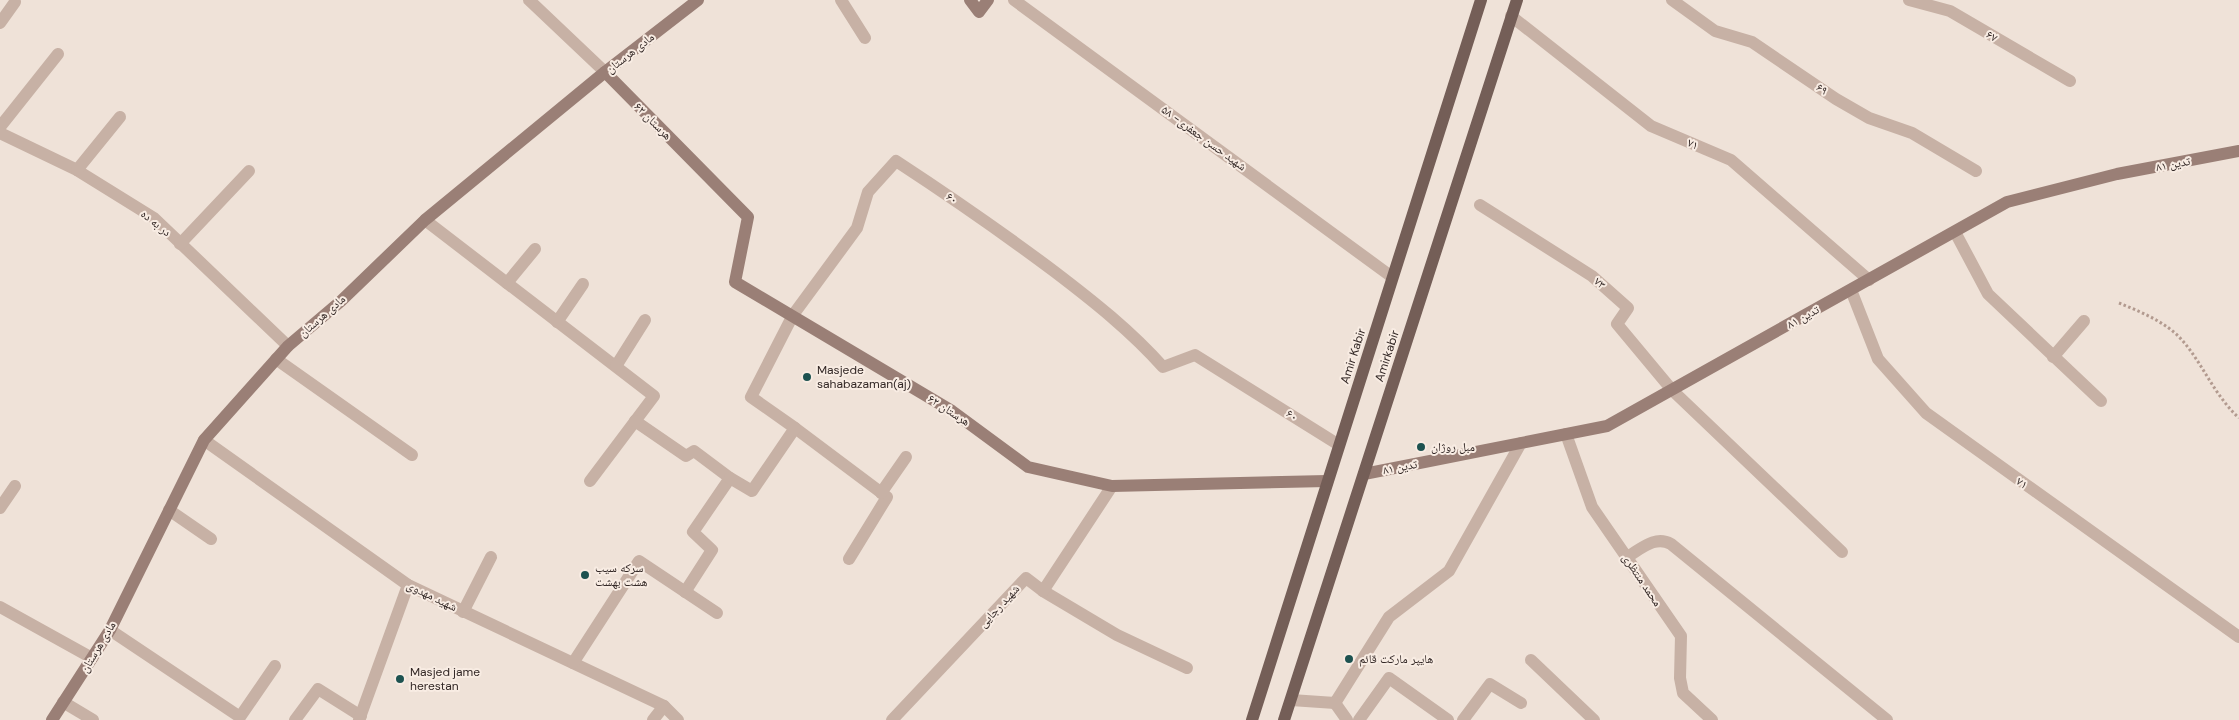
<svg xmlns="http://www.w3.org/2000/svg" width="2239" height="720" font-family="'DM Sans','Noto Naskh Arabic',sans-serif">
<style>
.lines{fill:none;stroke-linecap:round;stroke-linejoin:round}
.path{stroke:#b29a8f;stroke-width:3;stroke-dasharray:2.5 2.5;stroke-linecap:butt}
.street{stroke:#c7b1a5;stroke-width:12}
.secondary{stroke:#9a7f76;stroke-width:12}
.primary{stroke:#745e57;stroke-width:12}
.poi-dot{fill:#1d5250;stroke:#f8ece3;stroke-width:2}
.labels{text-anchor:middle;stroke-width:4;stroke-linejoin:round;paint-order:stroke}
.street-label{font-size:12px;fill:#332826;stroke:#f8ece3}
.poi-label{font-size:12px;fill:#332826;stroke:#f8ece3;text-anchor:start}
</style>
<rect width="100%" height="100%" fill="#efe2d8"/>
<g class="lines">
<path class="path" d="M2119,303C2141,312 2166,322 2182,340C2203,364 2214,395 2239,418"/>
<g class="street">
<path d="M529,0L605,72"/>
<path d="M841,0L865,38"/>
<path d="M1014,0L1392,277"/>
<path d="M1672,0L1715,31L1752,42L1836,99L1869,118L1912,133L1976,171"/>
<path d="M1909,0L1950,11L2070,81"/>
<path d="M1511,16L1651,126L1731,160L1869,280"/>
<path d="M0,23L15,2"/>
<path d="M0,127L58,54"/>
<path d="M0,133L75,169L154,218L288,346"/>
<path d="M77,170L120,117"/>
<path d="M1480,205L1592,276L1628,308L1617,324L1672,390L1842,552"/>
<path d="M425,220L654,396L590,481"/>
<path d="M1955,232L1988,294L2101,401"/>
<path d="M180,244L249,171"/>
<path d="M507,283L535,249"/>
<path d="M1851,290L1878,359L1926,413L2239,637"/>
<path d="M557,322L583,284"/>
<path d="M2053,357L2084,321"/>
<path d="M276,359L412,455"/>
<path d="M616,366L645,320"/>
<path d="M635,421L686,456L694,451L730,478L693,532L712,550L685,592"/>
<path d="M795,428L887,497L849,559"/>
<path d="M1566,434L1592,507L1681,636L1680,678L1683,693L1712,720"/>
<path d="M204,440L408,585L664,706L678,720"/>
<path d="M730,478L752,491L795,428L751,397L793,315L857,228L868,192L896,161C951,197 1003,233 1055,272C1093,301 1131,331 1163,367L1195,355L1339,445"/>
<path d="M881,493L906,457"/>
<path d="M0,508L15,486"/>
<path d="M169,510L211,539"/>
<path d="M1627,557C1641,549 1655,535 1671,544L1887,720"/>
<path d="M1043,591L1117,635L1187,668"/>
<path d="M0,607L92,658"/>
<path d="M463,612L491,557"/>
<path d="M110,630L240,717L275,666"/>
<path d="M1531,660L1594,720"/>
<path d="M573,663L639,561L717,613"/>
<path d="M1291,700L1335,703L1389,617L1449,571L1521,443"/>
<path d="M63,702L93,720"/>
<path d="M1335,703L1347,720"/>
<path d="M295,720L318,689L361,716"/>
<path d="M359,720L408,585"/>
<path d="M653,720L664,706"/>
<path d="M892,720L1026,578L1043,591L1112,486"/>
<path d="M1359,720L1389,678L1448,720"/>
<path d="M1463,720L1490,684L1521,703"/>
</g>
<g class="secondary">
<path d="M970,0L979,12L988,0"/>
<path d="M605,72L748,217L735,282L952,411L1028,467L1112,486L1327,481"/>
<path d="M1364,474L1607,426L2007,202L2117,174L2239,151"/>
<path d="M52,720L110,630L204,440L288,346L341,301L425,220L605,72L698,0"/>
</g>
<g class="primary">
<path d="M1252,720L1481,0"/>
<path d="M1284,720L1517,0"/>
</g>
</g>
<g class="poi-dot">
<circle cx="807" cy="377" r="5"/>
<circle cx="1421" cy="447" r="5"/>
<circle cx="585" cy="575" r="5"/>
<circle cx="1349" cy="659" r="5"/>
<circle cx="400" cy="679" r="5"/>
</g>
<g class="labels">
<g class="street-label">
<text transform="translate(1992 36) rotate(30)" y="4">۶۷</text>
<text transform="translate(630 53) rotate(-38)" y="4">مادی هرستان</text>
<text transform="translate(1822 89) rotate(34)" y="4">۶۹</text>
<text transform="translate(653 121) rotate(45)" y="4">هرستان ۶۲</text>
<text transform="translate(1204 138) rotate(36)" y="4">شهید حسن جعفری- ۵۸</text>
<text transform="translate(1693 144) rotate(24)" y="4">۷۱</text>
<text transform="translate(2173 164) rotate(-11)" y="4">تدین ۸۱</text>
<text transform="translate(952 198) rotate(33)" y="4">۶۰</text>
<text transform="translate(156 223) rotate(39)" y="4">در به ده</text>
<text transform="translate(1600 283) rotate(41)" y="4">۷۳</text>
<text transform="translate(322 316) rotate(-41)" y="4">مادی هرستان</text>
<text transform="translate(1803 317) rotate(-29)" y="4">تدین ۸۱</text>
<text transform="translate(1353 356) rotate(-72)" y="4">Amir Kabir</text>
<text transform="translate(1387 356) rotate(-72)" y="4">Amirkabir</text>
<text transform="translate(949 410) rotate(33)" y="4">هرستان ۶۲</text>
<text transform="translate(1292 415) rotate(32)" y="4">۶۰</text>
<text transform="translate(1400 467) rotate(-11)" y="4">تدین ۸۱</text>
<text transform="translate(2022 483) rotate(36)" y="4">۷۱</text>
<text transform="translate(1642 580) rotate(56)" y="4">محمد منتظری</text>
<text transform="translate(432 596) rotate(26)" y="4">شهید مهدوی</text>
<text transform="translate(999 606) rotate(-47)" y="4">شهید رجایی</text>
<text transform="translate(98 647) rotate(-59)" y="4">مادی هرستان</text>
</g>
<g class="poi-label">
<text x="817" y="374">Masjede<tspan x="817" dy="14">sahabazaman(aj)</tspan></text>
<text x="1431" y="451">مبل روژان</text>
<text x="595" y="572">سرکه سیب<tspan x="595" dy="14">هشت بهشت</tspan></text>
<text x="1359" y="663">هایپر مارکت قائم</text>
<text x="410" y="676">Masjed jame<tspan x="410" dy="14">herestan</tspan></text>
</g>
</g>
</svg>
